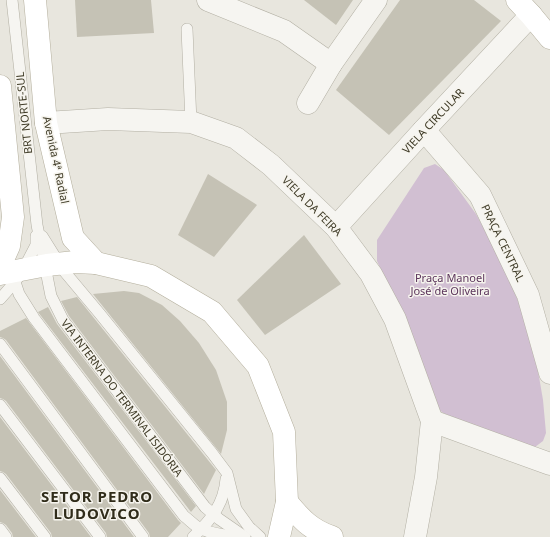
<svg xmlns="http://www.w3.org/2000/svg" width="550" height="537" font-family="'Noto Sans',sans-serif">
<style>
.green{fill:#d1bfd2}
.building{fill:#c5c2b5}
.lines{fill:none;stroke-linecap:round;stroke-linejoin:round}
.lane-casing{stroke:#b2afa3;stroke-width:12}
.street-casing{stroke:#b2afa3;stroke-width:23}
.primary-casing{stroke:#b4af9d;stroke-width:23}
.lane{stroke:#f6f5f1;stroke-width:11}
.street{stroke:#f6f5f1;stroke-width:22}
.primary{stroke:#fff;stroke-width:22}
.labels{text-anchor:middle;stroke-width:3;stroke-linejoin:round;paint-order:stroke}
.street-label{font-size:11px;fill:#3f3b27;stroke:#f6f4ee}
.park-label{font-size:11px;fill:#5b345b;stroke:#f6f4ee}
.district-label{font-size:15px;font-weight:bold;letter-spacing:1px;fill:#302c1a;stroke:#f6f4ee}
</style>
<rect width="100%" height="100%" fill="#e8e6de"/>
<path class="green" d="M435,164L444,170L476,214L501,260L521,308L536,359L543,400L546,433L543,441L535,447H526L443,413L434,405L412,337L377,261V240L424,168Z"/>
<g class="building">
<path d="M75,0H151L154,33L77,37Z"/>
<path d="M304,0H353L336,25Z"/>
<path d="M400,0H474L501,21L389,135L336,90Z"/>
<path d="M208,174L257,205L214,257L178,235Z"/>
<path d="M304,235L341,284L265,335L237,300Z"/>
<path d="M124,291L139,293L162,305L180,321L199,343L216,370L227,402V430L221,454L93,294Z"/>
<path d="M77,297L216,470L204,494L69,316L61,301Z"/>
<path d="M48,307L57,324L196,506L191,512L38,312Z"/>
<path d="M26,318L178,520L181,523L168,537H150L149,533L6,340L3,338L0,337V331Z"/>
<path d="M0,356L134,537H107L106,533L6,401L3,399L0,398Z"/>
<path d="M0,417L91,537H52L51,533L6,474L3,472L0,471Z"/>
<path d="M0,490L36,537H13L12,533L6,525L3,523L0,522Z"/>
</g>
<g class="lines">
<g class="lane-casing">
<g id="lane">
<path d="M12,0L37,225L51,296L63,320L205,507L219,519L245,537"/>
<path d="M187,29L191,122"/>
<path d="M42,236L64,271L100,314L212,453L227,473L236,509L249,527L260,537"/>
<path d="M15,282L19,294L34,318L184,516C188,519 192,523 196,526C207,534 223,534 236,537"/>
<path d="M0,299L15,282L23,270L36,245V236"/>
<path d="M0,344L143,537"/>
<path d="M0,405L100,537"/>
<path d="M0,478L45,537"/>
<path d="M0,529L6,537"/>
<path d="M193,537C211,520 224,504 226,479"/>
</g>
</g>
<g class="street-casing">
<g id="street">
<path d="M208,0L284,31L331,64"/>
<path d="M308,103L331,64L376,0"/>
<path d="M46,123L108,119L191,122L236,138L271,165L336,227L371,274L395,319L432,421L426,477L415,537"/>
<path d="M424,130L480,195L528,295L550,373"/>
<path d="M336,227L424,130L531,15"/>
<path d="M432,421L550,464"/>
</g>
</g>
<g class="primary-casing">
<g id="primary">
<path d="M35,0L46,123L73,238L96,263"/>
<path d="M517,0L531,15L550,38"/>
<path d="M0,86L13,217L9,246L0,266"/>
<path d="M0,274L47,265L75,262L96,263L151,276L212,312L258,366L284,432L287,502L279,537"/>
<path d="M287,502C301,519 311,530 332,537"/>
</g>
</g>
<use href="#lane" class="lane"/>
<use href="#street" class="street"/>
<use href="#primary" class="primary"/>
</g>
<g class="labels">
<g class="street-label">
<text transform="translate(24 113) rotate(-96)" y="4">BRT NORTE-SUL</text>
<text transform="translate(433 121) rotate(-47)" y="4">VIELA CIRCULAR</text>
<text transform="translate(56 160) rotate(78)" y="4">Avenida 4ª Radial</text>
<text transform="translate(312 206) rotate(45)" y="4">VIELA DA FEIRA</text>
<text transform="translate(503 243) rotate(64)" y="4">PRAÇA CENTRAL</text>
<text transform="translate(122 398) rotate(53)" y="4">VIA INTERNA DO TERMINAL ISIDÓRIA</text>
</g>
<g class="park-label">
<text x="450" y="282">Praça Manoel<tspan x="450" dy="13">José de Oliveira</tspan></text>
</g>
<g class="district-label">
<text x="97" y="502">SETOR PEDRO<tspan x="97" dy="17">LUDOVICO</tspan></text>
</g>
</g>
</svg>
